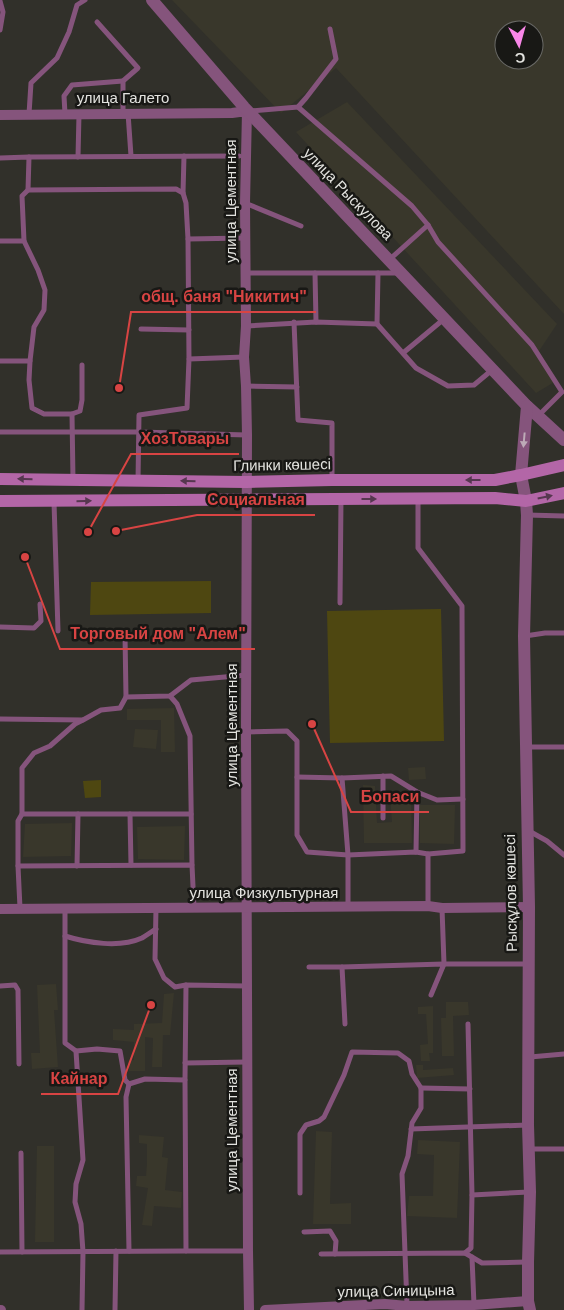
<svg xmlns="http://www.w3.org/2000/svg" width="564" height="1310" font-family="Helvetica,sans-serif">
<style>
.built{fill:#39372b;fill-rule:evenodd}
.green{fill:#4e4711}
.lines{fill:none;stroke-linecap:round;stroke-linejoin:round}
.service{stroke:#85547c;stroke-width:5}
.minor{stroke:#85547c;stroke-width:10}
.tertiary{stroke:#85547c;stroke-width:12}
.secondary{stroke:#b366a7;stroke-width:12}
.oneway{fill:#bdaab7}
.oneway2{fill:#56374f}
.labels{text-anchor:middle;stroke-width:5;stroke-linejoin:round;paint-order:stroke}
.street-label{font-size:15px;fill:#e3e3df;stroke:#181815}
.leader{fill:none;stroke:#d84443;stroke-width:2}
.callout-dot{fill:#d84443;stroke:#181815;stroke-width:2}
.callout-label{font-size:16px;text-anchor:middle;font-weight:bold;fill:#d84443;stroke:#181815;stroke-width:5;stroke-linejoin:round;paint-order:stroke}
</style>
<rect width="100%" height="100%" fill="#31302a"/>
<g class="built">
<path d="M172,0H564V314L336,68L281,113ZM504,30H534V60H504Z"/>
<path d="M347,102L557,324L539,351L556,381L536,393L296,132Z"/>
<path d="M174,708L175,752H161V720H127V709Z"/>
<path d="M135,729L158,730L156,749L133,747Z"/>
<path d="M425,767L426,779L409,780L408,768Z"/>
<path d="M363,785L375,786L377,823L392,822L390,796L411,795L412,843H364Z"/>
<path d="M420,805H455L454,844L420,843Z"/>
<path d="M72,823L71,856L23,857L25,824Z"/>
<path d="M185,826L184,860L138,859L137,827Z"/>
<path d="M56,984L58,1010H54L58,1067L32,1069L31,1053H40L37,985Z"/>
<path d="M174,993L170,1035H163L162,1067H152L153,1038L145,1037V1071H129L128,1061L134,1060V1042L113,1040V1029L134,1030V1024L162,1023L164,994Z"/>
<path d="M446,1002H468L469,1015L453,1016L454,1056H442L441,1018H446Z"/>
<path d="M433,1006V1053H429L430,1061H421L420,1045L428,1044L426,1014H418V1007Z"/>
<path d="M416,1065H423V1070L453,1068L454,1075L417,1078Z"/>
<path d="M316,1131L332,1132L330,1204L351,1203V1224H313Z"/>
<path d="M139,1135L164,1137L162,1157L168,1158L165,1190L182,1192L181,1208L154,1206L152,1226L142,1225L148,1188L136,1186L137,1176H146L147,1163V1144L139,1143Z"/>
<path d="M418,1140L460,1142L457,1218L407,1216L409,1196H433L434,1155L417,1154Z"/>
<path d="M37,1146H54V1242H35Z"/>
</g>
<g class="green">
<path d="M211,581V613L90,615L91,582Z"/>
<path d="M441,609L444,741L330,743L327,611Z"/>
<path d="M101,780V797L85,798L83,781Z"/>
</g>
<g class="lines">
<g class="service">
<path d="M0,1L3,12L0,30"/>
<path d="M97,22L138,68L123,81V113"/>
<path d="M298,107L412,206L428,225L438,242L532,345L562,392L538,416"/>
<path d="M250,111L298,107L306,98L336,59L330,29"/>
<path d="M128,113L131,156"/>
<path d="M29,114L31,83L57,58L69,32L77,5L85,0"/>
<path d="M65,114L64,96L72,85L123,81"/>
<path d="M184,156L183,193L186,203L188,239L245,238"/>
<path d="M29,157L239,156"/>
<path d="M78,157L79,114"/>
<path d="M0,158L29,157L28,190L22,196L24,241"/>
<path d="M28,190L176,189L183,193"/>
<path d="M245,203L301,226"/>
<path d="M188,239L189,359"/>
<path d="M0,241H24L38,270L45,290L44,310L34,327L30,361"/>
<path d="M389,260L428,225"/>
<path d="M247,273H398"/>
<path d="M315,273L316,322"/>
<path d="M294,322L298,420L332,423V480"/>
<path d="M377,324L378,273"/>
<path d="M246,326L316,322L377,324L416,368L448,386L474,385L492,370"/>
<path d="M141,329L189,330"/>
<path d="M403,353L444,319"/>
<path d="M0,361H30L29,380L32,408L44,414H72"/>
<path d="M246,386L297,387"/>
<path d="M0,432H139L247,435"/>
<path d="M73,480L72,414L80,411L82,400V365"/>
<path d="M138,481L139,415L187,408L189,359L244,357"/>
<path d="M54,502L58,631"/>
<path d="M527,515L564,516"/>
<path d="M340,603L341,499"/>
<path d="M0,627L34,628L41,621L40,604"/>
<path d="M88,633L125,635L126,697"/>
<path d="M525,636L545,633H564"/>
<path d="M170,696L177,704L190,736L192,865"/>
<path d="M0,719L83,720"/>
<path d="M246,732L287,731L297,741V835L307,852L348,855L416,852L428,854L463,851L462,606L418,548V500"/>
<path d="M527,747H564"/>
<path d="M297,777L342,778L348,855V907"/>
<path d="M342,778L391,776L417,792L416,852"/>
<path d="M417,792L437,800L463,799"/>
<path d="M22,814H191"/>
<path d="M130,814L131,865"/>
<path d="M383,818V776"/>
<path d="M529,831L547,841L564,855"/>
<path d="M428,854V906"/>
<path d="M18,866L192,865L194,908"/>
<path d="M77,866L78,814"/>
<path d="M20,908L18,866V821L22,814V768L34,753L50,746L75,724L83,720L101,710L120,708L126,697L170,696L191,680L247,675"/>
<path d="M65,908V1043L76,1051L97,1049L120,1051L125,1080L129,1084L145,1079L185,1080L186,985"/>
<path d="M156,908L155,959L164,978L175,987L186,985L247,986"/>
<path d="M442,908L444,964H528"/>
<path d="M65,936C87,943 120,948 142,938C147,935 151,932 156,929"/>
<path d="M309,967H342L444,964L431,995"/>
<path d="M342,967L345,1024"/>
<path d="M0,986L15,985L18,990L19,1064"/>
<path d="M76,1051L83,1160L76,1184L75,1202L81,1224L83,1252L82,1310"/>
<path d="M530,1057L564,1054"/>
<path d="M185,1063L247,1062"/>
<path d="M185,1080L186,1251H248"/>
<path d="M421,1088L470,1089"/>
<path d="M411,1129L528,1125"/>
<path d="M530,1149H564"/>
<path d="M21,1153L22,1252"/>
<path d="M300,1193V1134L306,1125L319,1121L324,1117L344,1075L352,1052L398,1053L409,1061L412,1074L421,1088V1108L412,1123L408,1156L402,1174L407,1305"/>
<path d="M472,1195L529,1192"/>
<path d="M304,1232L330,1231L336,1241L335,1254"/>
<path d="M129,1251L126,1097L129,1084"/>
<path d="M0,1252L186,1251"/>
<path d="M465,1253L471,1248L472,1195L468,1024"/>
<path d="M321,1254L465,1253L482,1263L527,1262"/>
<path d="M472,1257L474,1305"/>
<path d="M115,1310L116,1251"/>
</g>
<g class="minor">
<path d="M0,115L232,113L247,111L245,203L246,326L244,357L246,386L247,435L246,732L248,1251L249,1310"/>
<path d="M0,909L428,906L442,908L529,907"/>
<path d="M0,1310H1"/>
<path d="M265,1310L385,1304L407,1306L474,1305L528,1301"/>
</g>
<g class="tertiary">
<path d="M152,0L244,107L527,406L564,440"/>
<path d="M527,406L521,475L526,501L527,515L524,636L529,907L528,1125L530,1192L528,1262V1301L530,1310"/>
</g>
<g class="secondary">
<path d="M0,479L246,482L332,480H495L521,475L564,465"/>
<path d="M0,501L495,498L526,501L564,493"/>
</g>
</g>
<defs><path id="oneway-solid" d="M-6-.8H1V-3.2L6.5 0L1 3.2V.8H-6Z" transform="scale(1.25)"/></defs>
<use class="oneway" href="#oneway-solid" transform="translate(524 440) rotate(95)"/>
<g class="oneway2">
<use href="#oneway-solid" transform="translate(25 479) rotate(-179)"/>
<use href="#oneway-solid" transform="translate(473 480) rotate(180)"/>
<use href="#oneway-solid" transform="translate(188 481) rotate(-179)"/>
<use href="#oneway-solid" transform="translate(545 497) rotate(-12)"/>
<use href="#oneway-solid" transform="translate(369 499)"/>
<use href="#oneway-solid" transform="translate(84 501) rotate(-1)"/>
</g>
<g class="labels">
<g class="street-label">
<text x="123" y="103">улица Галето</text>
<text transform="translate(348 194) rotate(46)" y="5">улица Рыскулова</text>
<text transform="translate(231 201) rotate(-90)" y="5">улица Цементная</text>
<text transform="translate(282 465) rotate(-1)" y="5">Глинки көшесі</text>
<text transform="translate(232 725) rotate(-90)" y="5">улица Цементная</text>
<text x="264" y="898">улица Физкультурная</text>
<text transform="translate(511 893) rotate(-91)" y="5">Рысқұлов көшесі</text>
<text transform="translate(232 1130) rotate(-90)" y="5">улица Цементная</text>
<text transform="translate(396 1291) rotate(-1)" y="5">улица Синицына</text>
</g>
</g>
<path class="leader" d="M119 388L131 312H316M88 532L131 454H239M116 531L197 515H315M25 557L60 649H255M312 724L351 812H429M151 1005L118 1094H41"/>
<g class="callout-dot">
<circle cx="119" cy="388" r="5"/>
<circle cx="88" cy="532" r="5"/>
<circle cx="116" cy="531" r="5"/>
<circle cx="25" cy="557" r="5"/>
<circle cx="312" cy="724" r="5"/>
<circle cx="151" cy="1005" r="5"/>
</g>
<g class="callout-label">
<text x="224" y="302">общ. баня "Никитич"</text>
<text x="185" y="444">ХозТовары</text>
<text x="256" y="505">Социальная</text>
<text x="158" y="639">Торговый дом "Алем"</text>
<text x="390" y="802">Бопаси</text>
<text x="79" y="1084">Кайнар</text>
</g>
<g transform="translate(519 45) rotate(174)"><circle r="24" fill="#181815" stroke="#696966"/>
<path d="M0-4L9 19L0 12L-9 19Z" fill="#f987e8"/>
<text y="-8" font-size="14" font-weight="bold" text-anchor="middle" fill="#e3e3df">С</text>
</g>
</svg>
